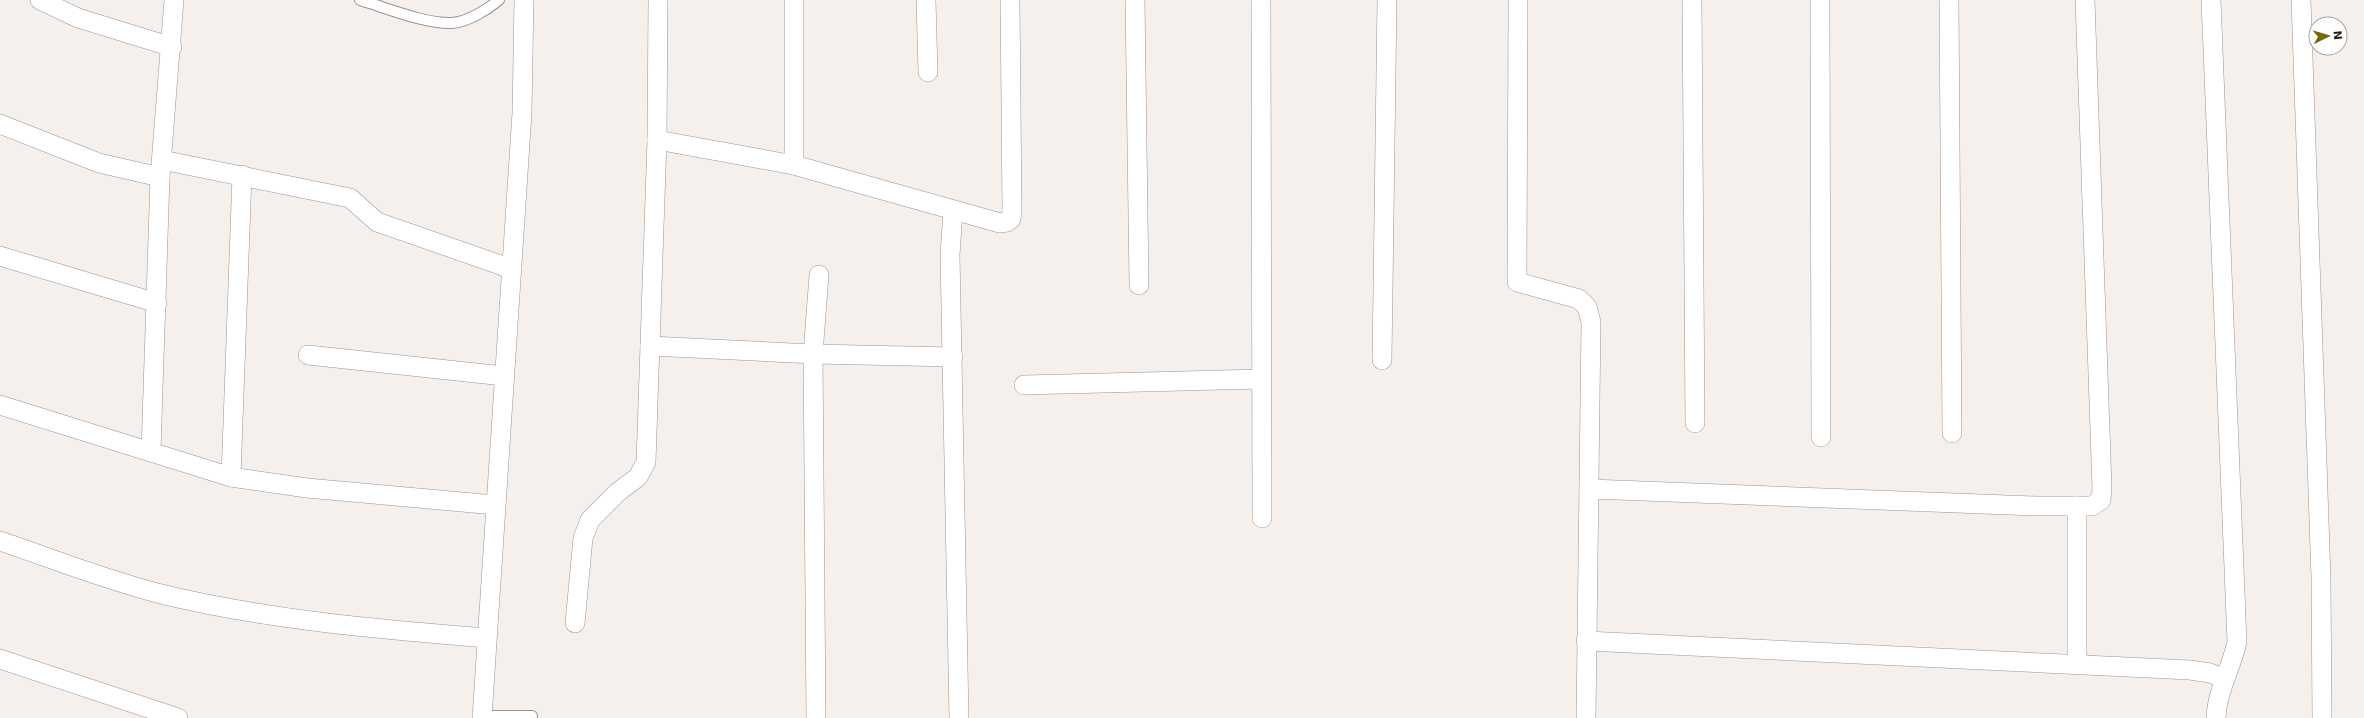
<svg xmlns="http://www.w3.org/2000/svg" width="2364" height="718" font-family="'DejaVu Sans',sans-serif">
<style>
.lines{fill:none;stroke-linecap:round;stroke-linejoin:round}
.service-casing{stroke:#999491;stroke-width:12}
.minor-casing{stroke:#999491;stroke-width:20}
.service{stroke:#fff;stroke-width:10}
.minor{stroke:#fff;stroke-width:19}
</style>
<rect width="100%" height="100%" fill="#f6f0ec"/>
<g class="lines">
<g class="service-casing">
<g id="service">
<path d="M360,0C387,8 425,24 452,23C468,22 488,9 499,0"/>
<path d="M482,716H532"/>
</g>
</g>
<g class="minor-casing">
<g id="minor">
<path d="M40,0L78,18L172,47"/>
<path d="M926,0L928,72"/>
<path d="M1135,0L1139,285"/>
<path d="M1261,0L1262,518"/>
<path d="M1518,0L1517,282L1579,299L1587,307L1591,322L1586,718"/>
<path d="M1692,0L1695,423"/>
<path d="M1820,0L1821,437"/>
<path d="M1949,0L1952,433"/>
<path d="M2211,0L2237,642C2231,669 2217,691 2216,718"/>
<path d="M2301,0L2321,578L2322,718"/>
<path d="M0,124L99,163L160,177"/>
<path d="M657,140L794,165L1000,223L1007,222L1011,219L1012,210L1010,0"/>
<path d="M162,160L350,198L377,222L512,269"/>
<path d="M794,165V0"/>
<path d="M953,211L950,255L959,718"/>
<path d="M0,256L157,303"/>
<path d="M650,346L813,354L953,357"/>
<path d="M308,355L504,376"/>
<path d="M1382,360L1387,0"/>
<path d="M1024,385L1261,379"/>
<path d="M0,405L231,477L307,488L495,505"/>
<path d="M151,451L160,177L174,0"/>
<path d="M231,477L242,175"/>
<path d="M1590,489L2037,506H2092L2101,500L2102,488L2085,0"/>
<path d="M0,541C53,559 106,580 161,594C268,620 377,629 486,638"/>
<path d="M575,623L583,538L590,520L618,492L638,477L646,462L657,140L658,0"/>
<path d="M1586,641L2190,670L2210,673L2225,679"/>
<path d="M0,659L178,718"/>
<path d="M2077,664V506"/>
<path d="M482,718L522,113L524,0"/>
<path d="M816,718L813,354L819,275"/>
</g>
</g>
<use href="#service" class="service"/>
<use href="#minor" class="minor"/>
</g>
<g transform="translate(2328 36) rotate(85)"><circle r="19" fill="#fefefe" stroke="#a6a5a4"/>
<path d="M0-3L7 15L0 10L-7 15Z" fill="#736a02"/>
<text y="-6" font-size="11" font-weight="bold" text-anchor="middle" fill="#211f1d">N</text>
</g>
</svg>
